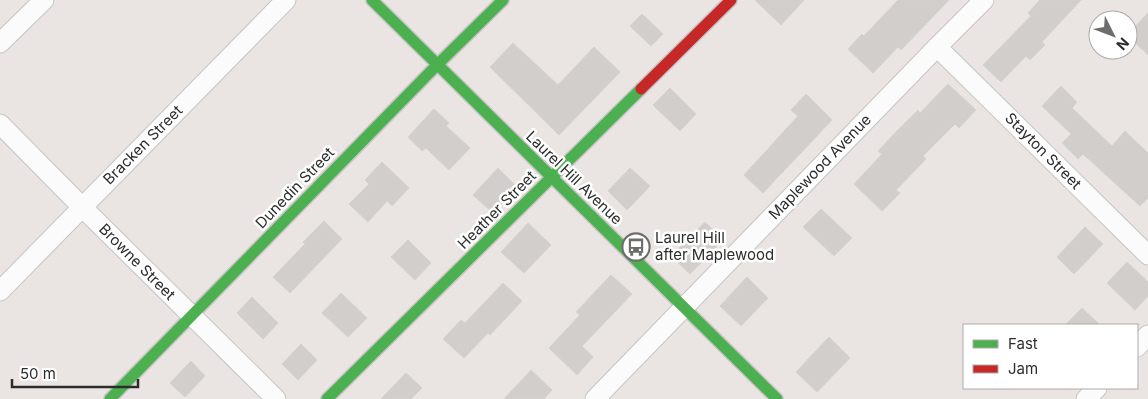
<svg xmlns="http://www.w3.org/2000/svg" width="1148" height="399" font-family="Inter,sans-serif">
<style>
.building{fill:#d1cecb;stroke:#d5d1ce}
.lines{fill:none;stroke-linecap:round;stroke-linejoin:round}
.street-casing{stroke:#c6c4c4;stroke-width:21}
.fast-casing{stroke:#c6c4c4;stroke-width:14}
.jam-casing{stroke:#c6c4c4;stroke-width:14}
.street{stroke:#fcfbfb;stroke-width:19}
.fast{stroke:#4caf50;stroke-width:11}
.jam{stroke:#c62828;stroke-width:11}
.labels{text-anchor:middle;stroke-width:5;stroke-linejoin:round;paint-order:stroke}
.street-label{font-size:15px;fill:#2c2c2c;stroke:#fff}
.poi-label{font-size:15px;fill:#2c2c2c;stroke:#fff;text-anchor:start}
</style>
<rect width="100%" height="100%" fill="#eae5e2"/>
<g class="building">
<path d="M755,0H804L781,25Z"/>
<path d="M898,0H949L901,50L898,47L873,73L848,49L862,34L864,36Z"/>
<path d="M1040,0H1081L1042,42L1045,45L1030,60L1026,56L1001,82L983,65L1031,16L1028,13Z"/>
<path d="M1148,13V55L1128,36V34Z"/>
<path d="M642,14L663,34L651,46L630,26Z"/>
<path d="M513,43L558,85L594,47L620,72L559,135L490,67Z"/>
<path d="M948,84L976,110L959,128L955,124L923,156L926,159L896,190L900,193L882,211L854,184L882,154L878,151L897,131L918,110L920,113Z"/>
<path d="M1061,86L1077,102L1072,108L1112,146L1125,131L1148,153V198L1140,206L1083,154L1078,159L1062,143L1071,134L1042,106Z"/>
<path d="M670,88L696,114L680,131L653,105Z"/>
<path d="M806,94L832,120L763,193L744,175L798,116L791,110Z"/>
<path d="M434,109L449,123L446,126L470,148L449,170L426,148L422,151L408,137Z"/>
<path d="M382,162L409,188L392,206L387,201L368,222L349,204L369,184L365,180Z"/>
<path d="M498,168L518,188L493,213L473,195Z"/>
<path d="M630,168L650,186L627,210L608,191Z"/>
<path d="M821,209L852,238L834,256L803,227Z"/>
<path d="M324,221L342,239L290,293L273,277L305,244L303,242Z"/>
<path d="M705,222L723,240L690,274L671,256Z"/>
<path d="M528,223L551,245L524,273L501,252Z"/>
<path d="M1085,227L1103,244L1074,274L1057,257Z"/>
<path d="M408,240L431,263L415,280L391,257Z"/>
<path d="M1127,262L1148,282V296L1135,310L1107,283Z"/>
<path d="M611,275L632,294L582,346L593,357L577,375L549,348L580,315L576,312Z"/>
<path d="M747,277L768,298L741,326L720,306Z"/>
<path d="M503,283L522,301L490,335L488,333L464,358L443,339L461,320L465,323Z"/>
<path d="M341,293L367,318L348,337L322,313Z"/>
<path d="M252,297L278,323L263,339L237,313Z"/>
<path d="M1082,308L1100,325H1065Z"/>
<path d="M829,337L850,358L817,392L796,372Z"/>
<path d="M301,344L317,360L298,380L282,364Z"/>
<path d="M191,361L205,376L185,397L170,383Z"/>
<path d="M531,370L552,390L544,399H504Z"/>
<path d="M406,373L422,388L411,399H381Z"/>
</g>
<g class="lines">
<g class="street-casing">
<g id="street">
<path d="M0,43L44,0"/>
<path d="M937,47L1148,255"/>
<path d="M0,124L82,207L276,399"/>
<path d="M0,291L286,0"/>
<path d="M1137,347L1148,335"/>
<path d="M595,399L937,47L984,0"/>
<path d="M1086,399L1097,388"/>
</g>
</g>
<g class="fast-casing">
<g id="fast">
<path d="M372,0L777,399"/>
<path d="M110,399L437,65L503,0"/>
<path d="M327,399L641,89"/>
</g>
</g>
<g class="jam-casing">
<path id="jam" d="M641,89L731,0"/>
</g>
<use href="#street" class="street"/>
<use href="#fast" class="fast"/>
<use href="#jam" class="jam"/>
</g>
<defs>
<g id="bus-ring" transform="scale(1.4375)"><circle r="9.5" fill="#fff" stroke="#6e6d6c" stroke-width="1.5"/><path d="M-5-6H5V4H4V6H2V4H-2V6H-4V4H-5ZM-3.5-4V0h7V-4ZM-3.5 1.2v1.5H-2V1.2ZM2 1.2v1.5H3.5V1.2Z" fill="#6e6d6c"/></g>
</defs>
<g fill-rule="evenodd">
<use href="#bus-ring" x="636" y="247"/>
</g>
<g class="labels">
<g class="street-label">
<text transform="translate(143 145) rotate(-45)" y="5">Bracken Street</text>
<text transform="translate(1043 151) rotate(45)" y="5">Stayton Street</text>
<text transform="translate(820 167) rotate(-46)" y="5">Maplewood Avenue</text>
<text transform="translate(574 178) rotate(44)" y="5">Laurel Hill Avenue</text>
<text transform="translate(295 188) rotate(-46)" y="5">Dunedin Street</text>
<text transform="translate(497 210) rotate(-45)" y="5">Heather Street</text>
<text transform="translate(137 262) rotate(45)" y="5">Browne Street</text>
</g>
<g class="poi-label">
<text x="655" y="243">Laurel Hill<tspan x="655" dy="17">after Maplewood</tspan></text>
</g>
</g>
<rect x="963" y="324" width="175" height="65" fill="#ffffff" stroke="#ababab"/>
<rect x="973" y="340" width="25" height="8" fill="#4caf50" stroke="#ababab"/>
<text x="1008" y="349" font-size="15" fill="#2c2c2c">Fast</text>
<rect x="973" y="365" width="25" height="8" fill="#c62828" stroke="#ababab"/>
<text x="1008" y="374" font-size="15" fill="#2c2c2c">Jam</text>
<g transform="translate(1113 35) rotate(132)"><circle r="24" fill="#ffffff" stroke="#ababab"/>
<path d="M0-4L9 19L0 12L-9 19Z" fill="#6e6d6c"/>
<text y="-8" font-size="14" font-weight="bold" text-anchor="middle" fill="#2c2c2c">N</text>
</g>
<path d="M12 379v8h126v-8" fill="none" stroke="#2c2c2c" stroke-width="2.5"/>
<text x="20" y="379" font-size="15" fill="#2c2c2c" stroke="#ffffff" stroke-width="4" paint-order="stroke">50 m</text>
</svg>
